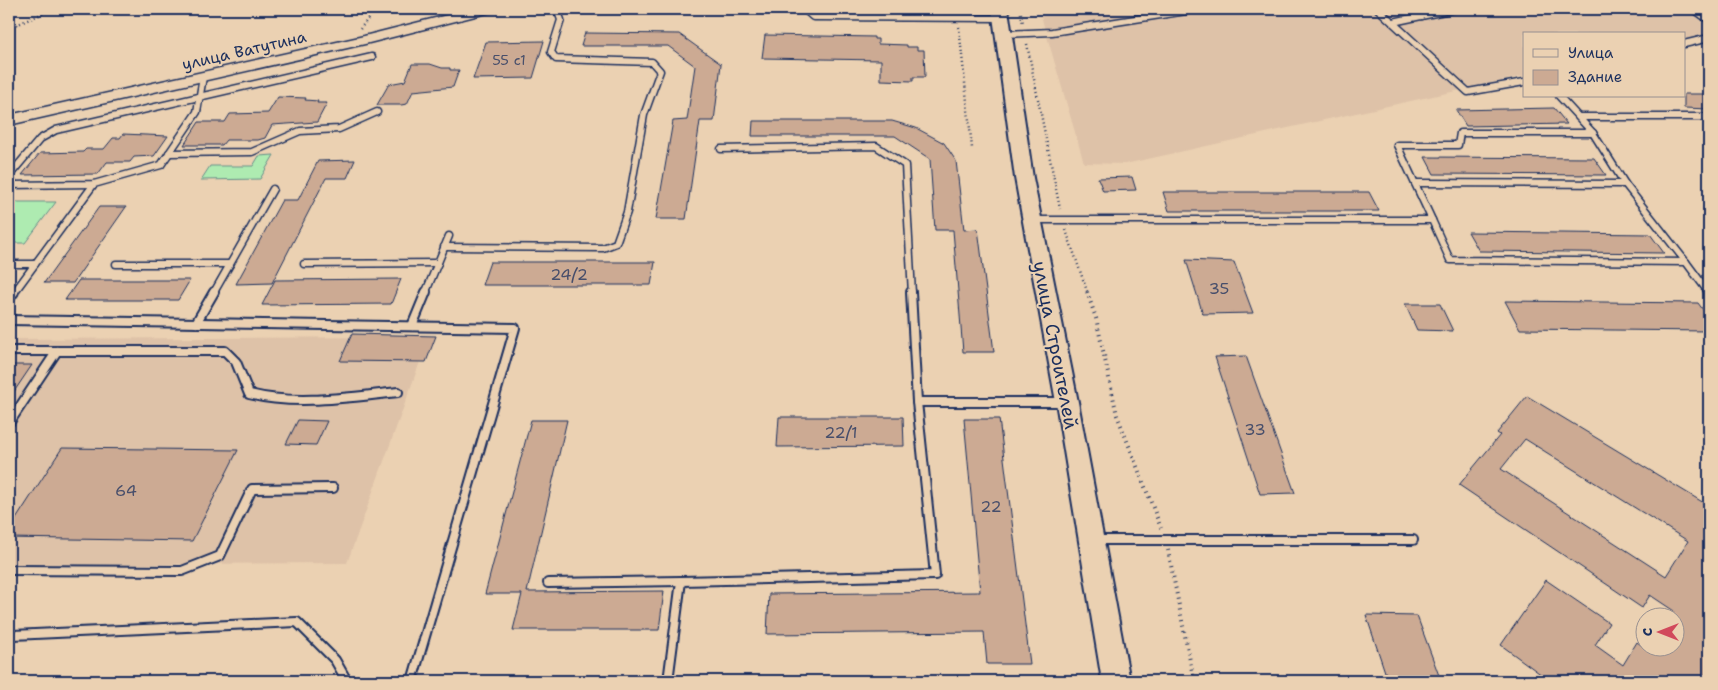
<svg xmlns="http://www.w3.org/2000/svg" width="1718" height="690" font-family="'Shantell Sans',sans-serif">
<style>
.built{fill:#dec2a8}
.green{fill:#aeebb1;stroke:#648d88}
.building{fill:#ccaa93;stroke:#1b2f5e;fill-rule:evenodd}
.lines{fill:none;stroke-linecap:round;stroke-linejoin:round}
.service-far1-casing{stroke:#1b2f5e;stroke-width:9}
.service-casing{stroke:#1b2f5e;stroke-width:12}
.tertiary-casing{stroke:#1b2f5e;stroke-width:3}
.secondary-casing{stroke:#1b2f5e;stroke-width:4}
.path-far1{stroke:#1b2f5e;stroke-width:2.5;stroke-dasharray:1 3;stroke-linecap:butt}
.path{stroke:#1b2f5e;stroke-width:4;stroke-dasharray:1 4.5;stroke-linecap:butt}
.service-far1{stroke:#ebd1b2;stroke-width:6}
.service{stroke:#ebd1b2;stroke-width:8}
.tertiary{fill:#ebd1b2;fill-rule:evenodd}
.secondary{fill:#ebd1b2;fill-rule:evenodd}
.labels{text-anchor:middle;stroke-width:4;stroke-linejoin:round;paint-order:stroke}
.far-number-label{font-size:14px;fill:#474e6b}
.far-street-label{font-size:16px;fill:#1b2f5e;stroke:#ebd1b2}
.number-label{font-size:16px;fill:#474e6b}
.street-label{font-size:19px;fill:#1b2f5e;stroke:#ebd1b2}
</style>
<rect width="100%" height="100%" fill="#ebd1b2"/>
<filter id="ink" filterUnits="userSpaceOnUse"><feTurbulence type="fractalNoise" baseFrequency=".02" numOctaves="2"/><feDisplacementMap in="SourceGraphic" scale="10" xChannelSelector="R" yChannelSelector="G"/><feConvolveMatrix kernelMatrix="1 2 1 2 8 2 1 2 1" color-interpolation-filters="sRGB"/></filter>
<g filter="url(#ink)">
<g class="built">
<path d="M1039,9H1709V35L1684,40V34H1524V76L1125,164L1084,163Z"/>
<path d="M429,337L347,563L9,565V339Z"/>
</g>
<g class="green">
<path d="M274,155L260,179L201,180L210,166H253L259,156Z"/>
<path d="M9,202H56L25,243H9Z"/>
</g>
<g class="building">
<path d="M585,33L679,34L721,64L714,121H700L686,219H656L673,121L687,120L695,66L668,46H581Z"/>
<path d="M765,35L874,37V39H878V44L907,45V47H917V50H924L925,77H913V81L881,80V60L762,58Z"/>
<path d="M544,41L533,78L473,79L486,42Z"/>
<path d="M412,64H430L442,68H450V70H459L453,87L413,91L407,104L401,105H377L389,84L405,81Z"/>
<path d="M1684,94H1709V109L1684,108Z"/>
<path d="M278,97L306,98L305,100L318,101L317,103H327L317,122L272,125L265,138L258,140H226L222,145H184L199,122H225L230,114L268,113Z"/>
<path d="M1554,108L1567,124L1466,126L1456,110Z"/>
<path d="M753,121H892L916,128L944,143L956,161L964,230L978,229L994,352H963L953,230H935L930,159L895,136H752Z"/>
<path d="M123,134L168,136L154,156L134,157L130,162H107L98,174L22,175L40,153L83,152L86,149H104L113,138H120Z"/>
<path d="M1425,157L1594,158L1606,175L1434,174Z"/>
<path d="M355,160L347,178H326L272,283L236,284L282,200H298L318,161Z"/>
<path d="M1132,177L1136,190L1103,191L1098,178Z"/>
<path d="M1163,192H1369L1379,211H1169Z"/>
<path d="M99,207H126L73,283H44Z"/>
<path d="M1468,232L1650,234L1664,253L1479,251Z"/>
<path d="M1186,260L1234,262L1253,313L1203,314Z"/>
<path d="M490,262H655L651,285H482Z"/>
<path d="M401,279L391,304L262,305L275,280Z"/>
<path d="M79,280H190L178,300H65Z"/>
<path d="M1505,301L1698,303L1709,318V331L1520,329Z"/>
<path d="M1405,304H1440L1453,331L1417,330Z"/>
<path d="M352,334L436,336L426,362L340,361Z"/>
<path d="M1246,356L1295,493L1260,494L1215,357Z"/>
<path d="M9,365H32L9,399Z"/>
<path d="M1527,396L1709,506V681H1550L1501,645L1546,580L1609,623L1595,645L1623,665L1637,642L1646,648H1676V618H1669L1674,611L1650,595L1642,608L1459,485L1500,435L1497,433ZM1525,439L1688,541L1666,576L1501,469Z"/>
<path d="M779,417H903L904,446L777,447Z"/>
<path d="M964,419H999L1030,664H987L984,632L767,634L769,594L980,592Z"/>
<path d="M298,420L327,421L316,445L286,444Z"/>
<path d="M531,420H567L527,592L664,591L659,630H513L522,594H485Z"/>
<path d="M62,448L238,450L192,541L9,538V530Z"/>
<path d="M1366,615L1417,616L1441,681H1388Z"/>
</g>
<g class="lines">
<g class="service-far1-casing">
<g id="service-far1">
<path d="M804,9L813,17L1001,18"/>
<path d="M1378,9L1468,92L1524,82"/>
<path d="M1413,9L1422,16"/>
<path d="M1694,9L1709,20"/>
<path d="M1393,22L1454,9"/>
<path d="M1004,34L1052,32L1199,9"/>
<path d="M1684,44L1709,38"/>
<path d="M1559,96L1593,133L1625,184L1686,262"/>
<path d="M1579,117H1709"/>
<path d="M721,149L876,146L905,165L912,294"/>
<path d="M169,153L252,152L300,131L339,129L377,112"/>
<path d="M9,176L40,139L56,130L372,57"/>
<path d="M1415,183L1625,184"/>
<path d="M9,185L94,184L161,165L197,112L203,77"/>
<path d="M1032,220H1432L1450,260L1686,262L1709,293"/>
<path d="M1432,220L1397,145H1458L1460,133H1593"/>
<path d="M444,247L603,248L616,243L627,212L644,115L660,71L652,62L556,59L551,52L561,20L557,9"/>
<path d="M9,264H35"/>
<path d="M116,264H230"/>
<path d="M304,264L438,263"/>
<path d="M13,294L94,184"/>
<path d="M213,294L273,189"/>
<path d="M425,294L449,236"/>
</g>
</g>
<g class="service-casing">
<g id="service">
<path d="M911,292L917,402"/>
<path d="M9,299L14,292"/>
<path d="M9,320L515,328L412,681"/>
<path d="M196,323L214,292"/>
<path d="M412,326L426,292"/>
<path d="M9,351H225L236,362L249,394C297,406 349,397 398,392"/>
<path d="M9,423L57,351"/>
<path d="M1095,540H1413"/>
<path d="M9,570L182,571L220,556L252,489L333,488"/>
<path d="M548,583L681,581"/>
<path d="M9,638L13,635L297,622L335,660L347,681"/>
<path d="M668,681L681,581L935,575L917,402H1065"/>
</g>
</g>
<g class="tertiary-casing">
<path id="tertiary" d="M471,9H493L491,12L365,44L9,125V115L364,36Z"/>
</g>
<g class="secondary-casing">
<path id="secondary" d="M992,9H1008L1033,178L1078,402L1130,681H1102L1056,402L1015,178Z"/>
</g>
<g class="path-far1">
<path d="M1020,9L1023,23"/>
<path d="M959,27L972,148"/>
<path d="M9,28L53,9"/>
<path d="M360,29L376,9"/>
<path d="M1027,44L1060,209"/>
<path d="M1066,230L1088,294"/>
</g>
<g class="path">
<path d="M1087,292L1096,318L1117,415L1161,528"/>
<path d="M1168,550L1194,681"/>
</g>
<use href="#service-far1" class="service-far1"/>
<use href="#service" class="service"/>
<use href="#tertiary" class="tertiary"/>
<use href="#secondary" class="secondary"/>
</g>
</g>
<g class="labels">
<g class="far-number-label">
<text x="509" y="65">55 с1</text>
</g>
<g class="far-street-label">
<text transform="translate(244 50) rotate(-13)" y="6">улица Ватутина</text>
</g>
<g class="number-label">
<text x="569" y="280">24/2</text>
<text x="1219" y="294">35</text>
<text x="1255" y="435">33</text>
<text x="841" y="438">22/1</text>
<text x="126" y="496">64</text>
<text x="991" y="512">22</text>
</g>
<g class="street-label">
<text transform="translate(1056 345) rotate(79)" y="7">улица Строителей</text>
</g>
</g>
<rect width="1718" height="690" fill="none" stroke="#ebd1b2" stroke-width="30"/>
<rect x="15" y="15" width="1688" height="660" fill="none" stroke="#1b2f5e" stroke-width="2" filter="url(#ink)"/>
<rect x="1523" y="32" width="162" height="65" fill="#ebd1b2" stroke="#989090"/>
<rect x="1533" y="49" width="25" height="8" fill="#ebd1b2" stroke="#989090"/>
<text x="1568" y="58" font-size="15" fill="#1b2f5e">Улица</text>
<rect x="1533" y="70" width="25" height="15" fill="#ccaa93" stroke="#989090"/>
<text x="1568" y="82" font-size="15" fill="#1b2f5e">Здание</text>
<g transform="translate(1660 632) rotate(270)"><circle r="24" fill="#ebd1b2" stroke="#989090"/>
<path d="M0-4L9 19L0 12L-9 19Z" fill="#d1495b"/>
<text y="-8" font-size="14" font-weight="bold" text-anchor="middle" fill="#1b2f5e">С</text>
</g>
</svg>
